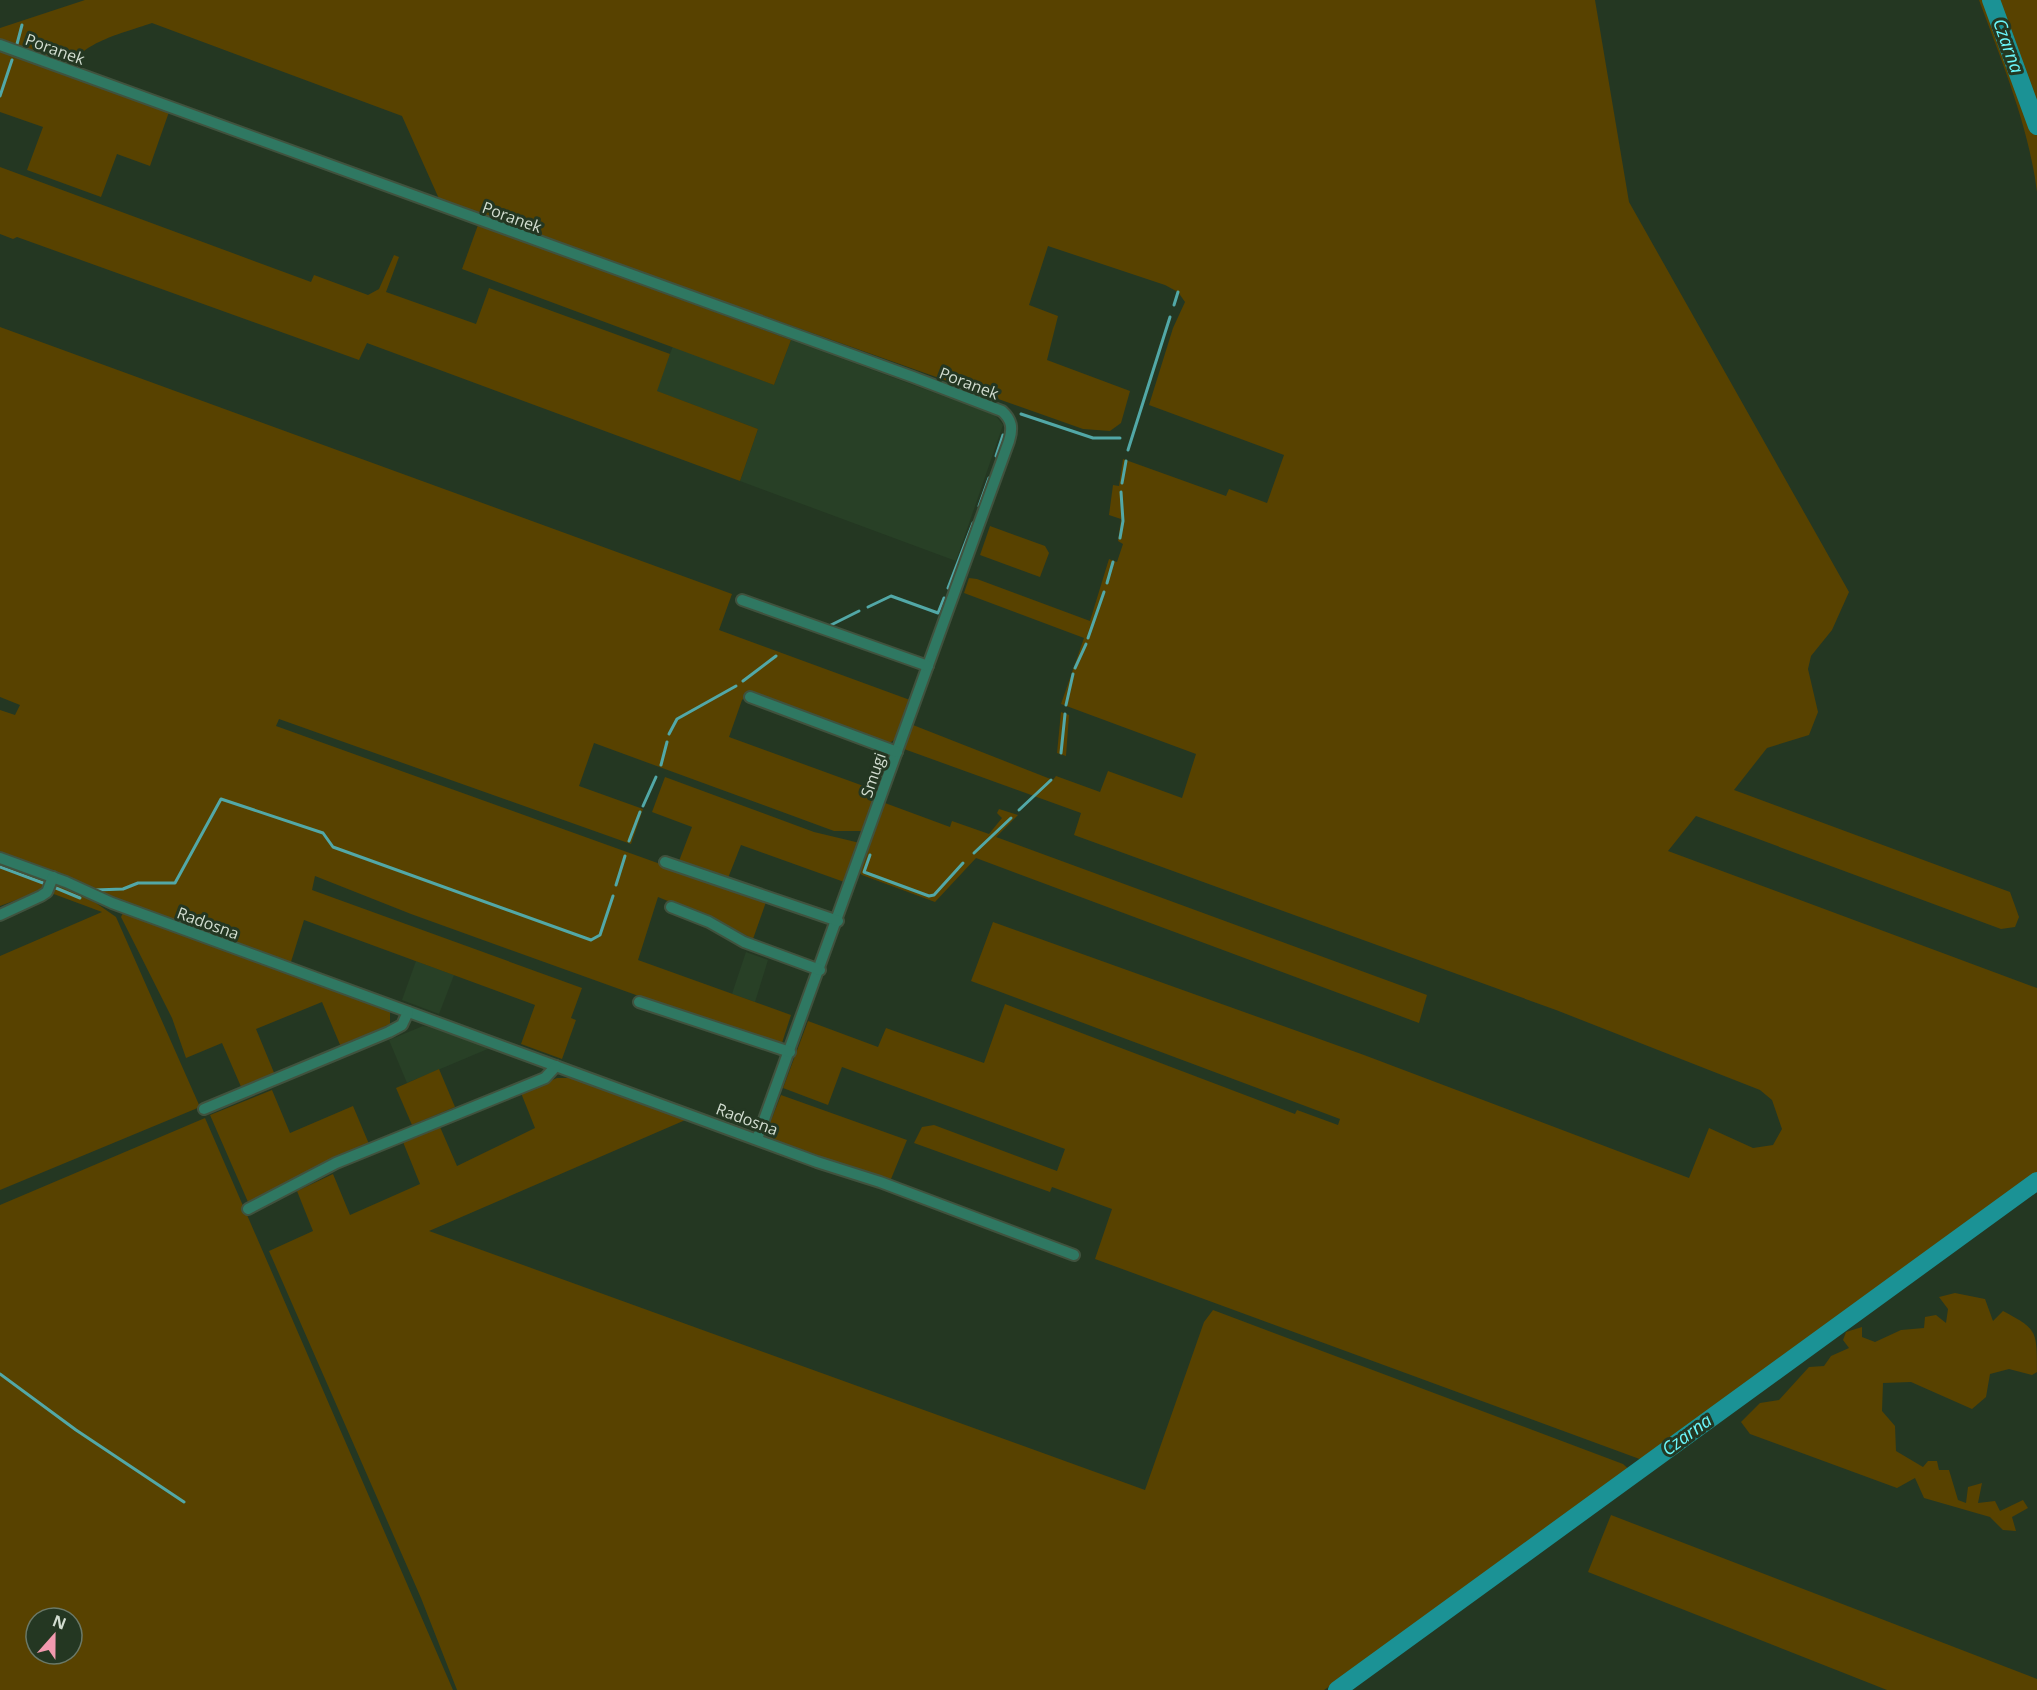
<svg xmlns="http://www.w3.org/2000/svg" width="2037" height="1690" font-family="'Open Sans',sans-serif">
<style>
.built{fill:#284026}
.green{fill:#584200;fill-rule:evenodd}
.lines{fill:none;stroke-linecap:round;stroke-linejoin:round}
.stream{stroke:#52a8a7;stroke-width:3}
.river{stroke:#1b9295;stroke-width:18}
.minor-casing{stroke:#40523e;stroke-width:14}
.minor{stroke:#2f7862;stroke-width:10}
.labels{text-anchor:middle;stroke-width:6;stroke-linejoin:round;paint-order:stroke}
.street-label{font-size:16px;fill:#d2ddd0;stroke:#243722}
.water-label{font-size:18px;font-style:italic;fill:#6bf7fb;stroke:#243722}
</style>
<rect width="100%" height="100%" fill="#243722"/>
<g class="built">
<path d="M791,340L995,415L1003,425L956,561L740,481L758,429L656,391L673,346L774,385Z"/>
<path d="M746,952L768,960L755,1002L732,994Z"/>
<path d="M416,961L454,975L439,1014L402,1000Z"/>
<path d="M423,1026L429,1027L490,1048L407,1083L389,1040Z"/>
</g>
<g class="green">
<path d="M85,0H1595L1629,202L1849,592L1832,630L1811,656L1808,669L1818,712L1809,735L1767,748L1734,790L2010,892L2019,917L2015,927L2001,929L1696,816L1668,851L2037,988V1174L1645,1461L1095,1259L1112,1209L1052,1187L1050,1192L914,1143L922,1127L934,1125L1057,1171L1065,1149L842,1067L828,1105L783,1088L808,1021L878,1047L886,1028L984,1063L1005,1004L1295,1114L1297,1110L1338,1125L1340,1119L971,981L993,922L1364,1055L1689,1178L1709,1128L1753,1148L1773,1145L1782,1129L1772,1100L1760,1090L1556,1010L1074,835L1081,813L904,749L913,725L1053,780L1056,776L1100,792L1108,771L1182,798L1196,754L1061,704L1084,638L964,593L969,578L977,579L1090,621L1109,559L1117,562L1123,544L1118,541L1121,519L1109,515L1113,485L1119,486L1123,459L1226,496L1229,489L1267,503L1284,455L1149,405L1173,328L1185,302L1178,292L1165,285L1048,246L1029,305L1058,316L1047,360L1130,391L1121,423L1110,431L1083,429L440,201L402,116L152,23C130,31 76,43 73,68L0,41V28Z"/>
<path d="M1979,0H2037V192C2029,127 2002,62 1979,0Z"/>
<path d="M0,50L169,112L150,166L117,154L101,197L27,170L43,127L0,112Z"/>
<path d="M0,167L311,282L314,275L368,295L379,289L394,255L399,257L386,292L476,324L489,288L670,354L657,391L758,429L740,481L367,343L359,360L17,237L13,239L0,234Z"/>
<path d="M478,225L791,340L774,385L462,269Z"/>
<path d="M0,327L732,594L719,630L910,700L897,738L888,744L748,694L742,700L729,737L880,792L865,831H834L594,743L579,786L643,809L631,844L279,719L276,726L766,902L753,939L724,924L658,897L638,960L791,1015L782,1043L661,1004L411,914L315,876L312,890L582,988L571,1018L576,1020L562,1059L521,1044L535,1005L304,920L290,965L100,895L0,853V710L15,715L20,705L0,697Z"/>
<path d="M990,526L1045,546L1049,553L1040,577L980,555Z"/>
<path d="M1061,712L1069,715L1066,756L1057,753Z"/>
<path d="M665,777L814,832L860,843L847,883L741,845L728,878L679,861L692,827L652,812Z"/>
<path d="M885,803L950,827L952,821L989,834L1002,818L997,813L999,809L1018,815L996,837L1427,995L1419,1023L976,858L935,902L862,875L860,873Z"/>
<path d="M0,862L46,878L43,890L0,906Z"/>
<path d="M59,883L83,894L116,917L200,1107L0,1190V956L102,912L51,893Z"/>
<path d="M123,913L384,1008L390,1012V1024L341,1047L322,1002L256,1029L275,1075L242,1089L222,1043L186,1058L172,1018L121,917Z"/>
<path d="M439,1069L455,1107L412,1125L396,1088Z"/>
<path d="M557,1078H577L690,1118L429,1231L1145,1490L1204,1322L1213,1310L1623,1464L1632,1472L1452,1603L1324,1690H457L421,1598L269,1251L313,1231L297,1191L333,1174L350,1215L420,1184L403,1142L440,1127L457,1166L535,1128L521,1093Z"/>
<path d="M272,1090L290,1133L353,1106L369,1144L248,1202L210,1115Z"/>
<path d="M781,1095L907,1140L891,1179L879,1178L770,1138L766,1133Z"/>
<path d="M205,1118L453,1690H0V1205ZM36,1618H72V1654H36Z"/>
<path d="M1955,1293L1985,1299L1993,1321L2003,1311C2037,1329 2037,1330 2037,1372L2032,1375L2009,1369L1990,1374L1986,1397L1972,1409L1911,1382L1883,1383L1882,1411L1895,1426L1896,1451L1923,1467L1928,1461H1937L1939,1470H1949L1958,1500L1966,1503L1968,1487L1982,1483L1978,1503L1995,1501L2000,1511L2023,1500L2028,1508L2012,1517L2016,1531L2003,1530L1990,1517L1924,1498L1915,1478L1897,1488L1750,1434L1741,1422L1760,1403L1779,1400L1809,1367L1824,1366L1831,1356L1849,1348L1843,1340L1846,1332L1862,1327V1337L1875,1342L1901,1330L1924,1328L1925,1317L1936,1315L1946,1323L1948,1309L1939,1297Z"/>
<path d="M1611,1515L2037,1679V1690H1887L1588,1572Z"/>
</g>
<g class="lines">
<g class="stream">
<path d="M17,44L22,25"/>
<path d="M0,96L12,60"/>
<path d="M1174,305L1178,292"/>
<path d="M1021,414L1093,438H1120"/>
<path d="M1128,450L1170,317"/>
<path d="M996,456L1003,435"/>
<path d="M1122,483L1126,461"/>
<path d="M979,506L989,478"/>
<path d="M1120,538L1123,521L1121,492"/>
<path d="M1107,583L1113,562"/>
<path d="M948,588L973,523"/>
<path d="M868,607L891,596L938,613L944,598"/>
<path d="M829,626L859,611"/>
<path d="M1088,638L1104,592"/>
<path d="M1075,668L1086,644"/>
<path d="M743,681L776,656"/>
<path d="M1066,705L1073,674"/>
<path d="M669,734L677,719L736,686"/>
<path d="M1061,753L1065,714"/>
<path d="M661,765L667,742"/>
<path d="M643,806L656,777"/>
<path d="M1019,810L1051,780"/>
<path d="M629,841L640,812"/>
<path d="M974,853L1011,818"/>
<path d="M870,855L864,872L929,896L934,895L963,863"/>
<path d="M0,867L43,883"/>
<path d="M616,885L625,856"/>
<path d="M56,888L80,898"/>
<path d="M95,890L123,889L138,883H175L221,799L323,833L333,847L591,940L600,935L613,896"/>
<path d="M0,1374L76,1430L184,1502"/>
</g>
<g class="river">
<path d="M1991,0L2037,126"/>
<path d="M1337,1690L2037,1181"/>
</g>
<g class="minor-casing">
<g id="minor">
<path d="M0,45L913,377L1002,411C1012,420 1013,428 1009,441L757,1139"/>
<path d="M742,600L928,666"/>
<path d="M750,697L897,752"/>
<path d="M0,858L66,882L112,903L817,1162L880,1182L1074,1255"/>
<path d="M665,862L838,921"/>
<path d="M671,907L709,922L744,942L820,970"/>
<path d="M0,915L41,896L47,892L53,877"/>
<path d="M639,1002L790,1052"/>
<path d="M204,1109L389,1032L402,1025L408,1012"/>
<path d="M248,1209L336,1163L545,1078L556,1066"/>
</g>
</g>
<use href="#minor" class="minor"/>
</g>
<g class="labels">
<g class="street-label">
<text transform="translate(55 49) rotate(20)" y="6">Poranek</text>
<text transform="translate(512 217) rotate(20)" y="6">Poranek</text>
<text transform="translate(969 383) rotate(21)" y="6">Poranek</text>
<text transform="translate(873 775) rotate(-71)" y="6">Smugi</text>
<text transform="translate(208 923) rotate(20)" y="6">Radosna</text>
<text transform="translate(747 1119) rotate(20)" y="6">Radosna</text>
</g>
<g class="water-label">
<text transform="translate(2008 46) rotate(70)" y="6">Czarna</text>
<text transform="translate(1687 1435) rotate(-36)" y="6">Czarna</text>
</g>
</g>
<g transform="translate(54 1636) rotate(21)"><circle r="28" fill="#243722" stroke="#6a7968" stroke-width="1.5"/>
<path d="M0-4.5L10 22L0 15L-10 22Z" fill="#f29aaf"/>
<text y="-9" font-size="16" font-weight="bold" text-anchor="middle" fill="#d2ddd0">N</text>
</g>
</svg>
